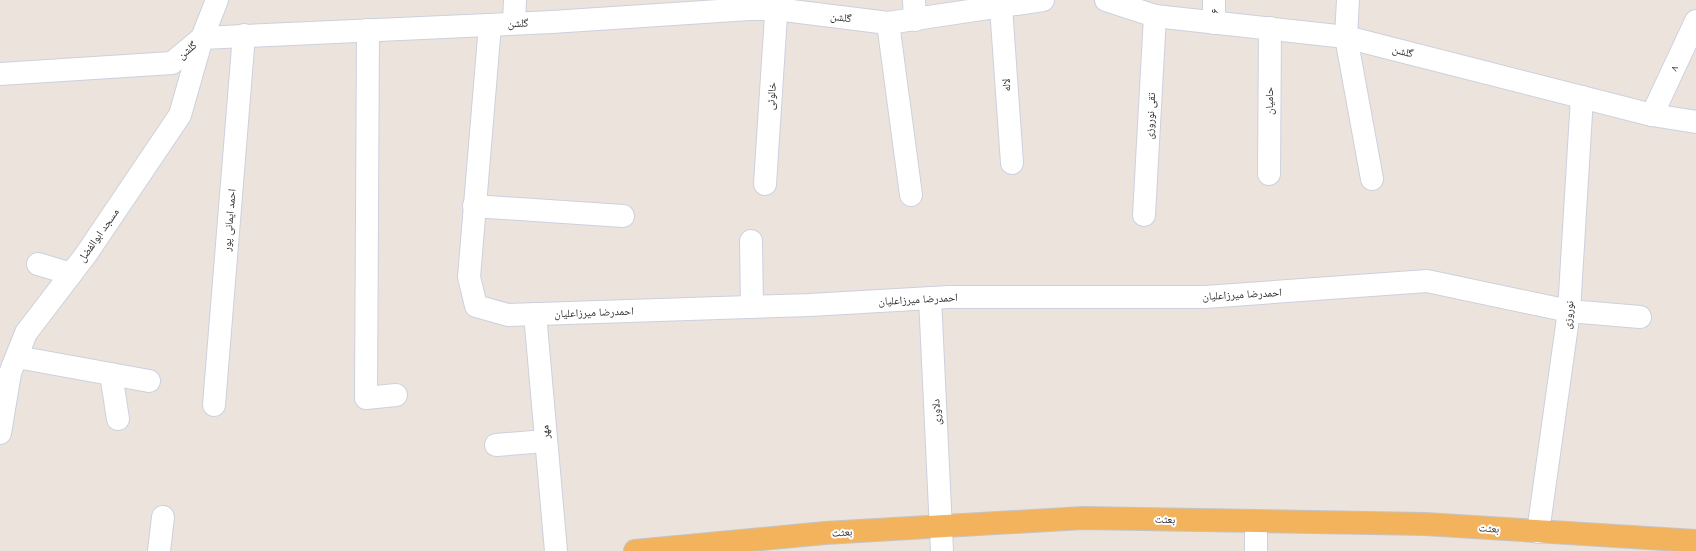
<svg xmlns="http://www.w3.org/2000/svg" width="1696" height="551" font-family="'Varela Round','Noto Naskh Arabic',sans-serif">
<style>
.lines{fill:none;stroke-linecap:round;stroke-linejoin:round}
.minor-casing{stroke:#cbd1dd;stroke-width:24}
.major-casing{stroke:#c4c4c4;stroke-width:24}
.minor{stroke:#fff;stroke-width:22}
.major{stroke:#f2b35c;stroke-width:22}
.labels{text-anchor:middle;stroke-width:4;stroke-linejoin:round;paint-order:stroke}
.street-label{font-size:11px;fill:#2b2b2b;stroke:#fff}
</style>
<rect width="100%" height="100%" fill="#ede3dd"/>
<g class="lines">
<g class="minor-casing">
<g id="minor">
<path d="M914,0L915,20"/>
<path d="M1106,0L1155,16L1346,37L1652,115L1696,122"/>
<path d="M1214,0V23"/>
<path d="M1348,0L1346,37L1372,179"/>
<path d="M1001,7L1012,163"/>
<path d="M514,23L515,0"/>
<path d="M888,23L911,195"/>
<path d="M490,25L469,277L476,306L508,315L810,305L949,297H1205L1427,281L1569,311L1640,317"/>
<path d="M368,30L366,398L396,395"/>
<path d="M0,74L172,63L202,38L552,22L749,9H776L888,23L1043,0"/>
<path d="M1652,115L1696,21"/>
<path d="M1269,174L1270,28"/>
<path d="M765,184L777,0"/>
<path d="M474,206L623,216"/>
<path d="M1144,215L1155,16"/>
<path d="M751,241L752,307"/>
<path d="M38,264L71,274"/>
<path d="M930,298L942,551"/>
<path d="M535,314L556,551"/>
<path d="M17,357L149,381"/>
<path d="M111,374L118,419"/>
<path d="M214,405L244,35"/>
<path d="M0,433L10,373L26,333L87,253L180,115L202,38L217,0"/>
<path d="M496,445L546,441"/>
<path d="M1256,521V551"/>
<path d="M1538,532L1569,311L1582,97"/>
<path d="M159,551L163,517"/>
</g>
</g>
<g class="major-casing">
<path id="major" d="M635,551L825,533L1083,518L1425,524L1696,541"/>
</g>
<use href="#minor" class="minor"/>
<use href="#major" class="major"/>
</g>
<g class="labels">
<g class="street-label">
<text transform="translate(1214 11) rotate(-90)" y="4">۶</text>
<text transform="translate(841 17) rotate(7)" y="4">گلشن</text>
<text transform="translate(518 23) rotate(-3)" y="4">گلشن</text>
<text transform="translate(187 50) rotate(-40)" y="4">گلشن</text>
<text transform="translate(1403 51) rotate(14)" y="4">گلشن</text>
<text transform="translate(1674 68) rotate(-65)" y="4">۸</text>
<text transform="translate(1006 85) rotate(-94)" y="4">لاله</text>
<text transform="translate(771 96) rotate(-86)" y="4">خالوئی</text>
<text transform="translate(1269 101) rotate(-90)" y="4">حامیان</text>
<text transform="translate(1150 116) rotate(-87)" y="4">تقی نوروزی</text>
<text transform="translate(229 220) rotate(-85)" y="4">احمد ایمانی پور</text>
<text transform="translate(98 235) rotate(-55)" y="4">مسجد ابوالفضل</text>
<text transform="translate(1242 294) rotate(-3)" y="4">احمدرضا میرزاعلیان</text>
<text transform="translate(918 299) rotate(-3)" y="4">احمدرضا میرزاعلیان</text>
<text transform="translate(594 312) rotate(-2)" y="4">احمدرضا میرزاعلیان</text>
<text transform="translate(1568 315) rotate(-84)" y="4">نوروزی</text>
<text transform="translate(936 412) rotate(-93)" y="4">دلاوری</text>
<text transform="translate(545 432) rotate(-95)" y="4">مهر</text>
<text transform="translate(1165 519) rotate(1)" y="4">بعثت</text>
<text transform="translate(1489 528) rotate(4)" y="4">بعثت</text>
<text transform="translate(842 532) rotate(-4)" y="4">بعثت</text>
</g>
</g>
</svg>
